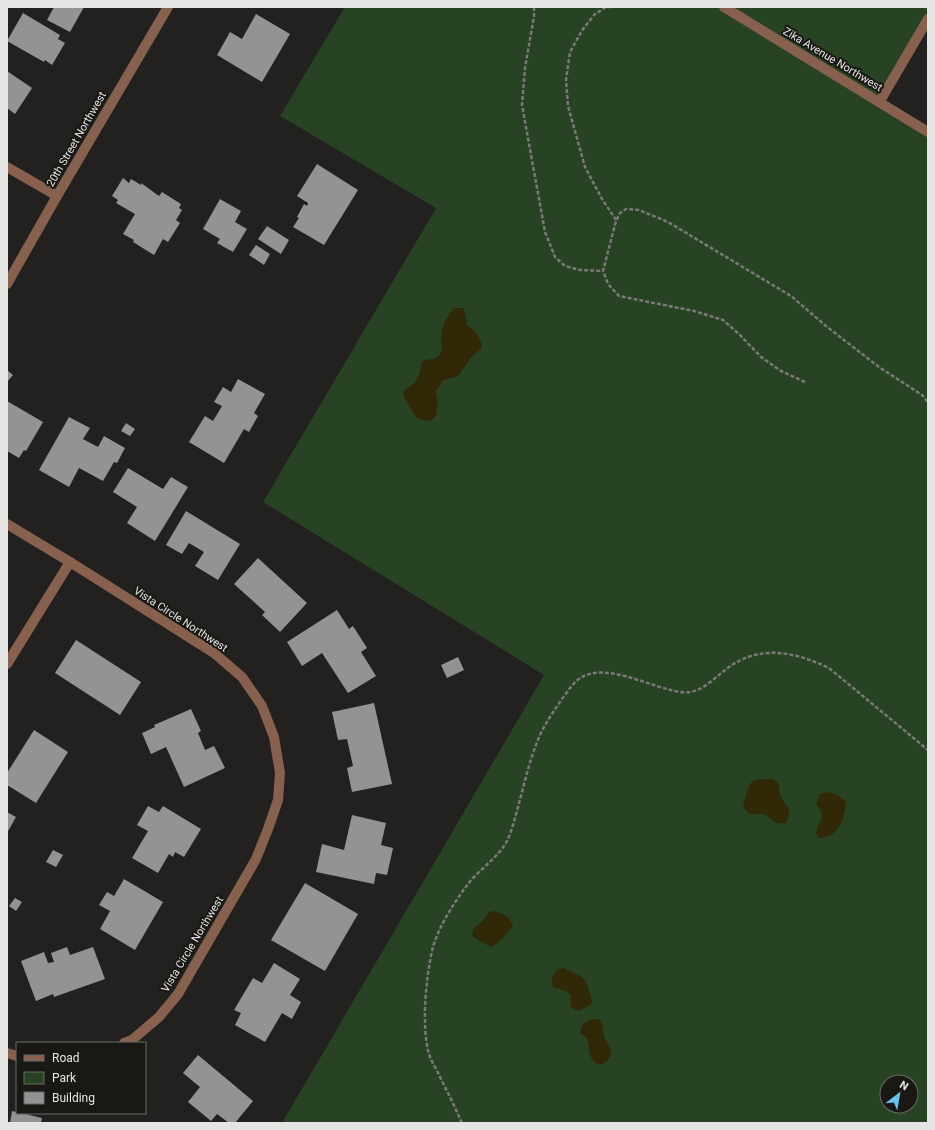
<svg xmlns="http://www.w3.org/2000/svg" width="935" height="1130" font-family="Roboto,sans-serif">
<style>
.green{fill:#274323;fill-rule:evenodd}
.sand{fill:#302806}
.building{fill:#939295}
.lines{fill:none;stroke-linecap:round;stroke-linejoin:round}
.path{stroke:#7a7977;stroke-width:2.5;stroke-dasharray:4 2;stroke-linecap:butt}
.minor{stroke:#87614e;stroke-width:10}
.labels{text-anchor:middle;stroke-width:4;stroke-linejoin:round;paint-order:stroke}
.street-label{font-size:11px;fill:#e4e4e2;stroke:#191815}
</style>
<rect width="100%" height="100%" fill="#22211f"/>
<path class="green" d="M345,7H928V19L880,101L928,133V1123H282L544,675L263,502L436,208L280,116ZM887,1082H911V1106H887Z"/>
<g class="sand">
<path d="M454,308H464L467,325C475,331 481,337 482,348L470,358L466,365L458,376L442,381L436,392L438,403L436,416L432,420C428,421 422,421 419,419C414,416 405,399 403,394C407,386 415,385 417,379C420,375 420,368 422,362C432,356 434,364 442,351C440,332 442,323 454,308Z"/>
<path d="M768,779H773L779,784C779,788 779,793 781,797C787,809 793,807 786,823C773,826 773,817 763,814C759,813 754,814 750,814L745,810L743,805L750,784L755,780Z"/>
<path d="M828,792C836,794 841,796 846,802C845,818 838,839 819,838L816,833C820,818 827,818 816,804L820,794Z"/>
<path d="M494,911C503,913 510,917 513,926L499,942L491,947L473,937C470,928 478,926 483,921C485,918 487,915 489,912Z"/>
<path d="M564,968C588,980 585,976 592,1001L591,1004L580,1011L575,1010L570,1006L571,996C567,990 561,989 554,988C550,980 552,976 558,969Z"/>
<path d="M593,1019L600,1020L602,1022L604,1036L607,1043L610,1046L611,1056L606,1062L600,1065C587,1060 591,1049 587,1038L580,1033C581,1025 585,1021 593,1019Z"/>
</g>
<g class="building">
<path d="M54,7H84L70,32L47,20Z"/>
<path d="M23,13L60,35L58,39L65,43L52,65L45,60L44,62L7,41Z"/>
<path d="M256,14L290,34L262,82L217,55L230,32L242,39Z"/>
<path d="M7,71L32,88L15,114L7,108Z"/>
<path d="M317,164L358,190L324,245L293,227L299,218L297,217L304,204L307,206L308,203L297,196Z"/>
<path d="M123,178L129,183L131,179L141,185V183L159,196L162,192L181,204L179,208L182,210L176,220L180,223L168,242L163,239L154,255L133,242L134,240L123,234L135,214L116,203L118,200L112,196Z"/>
<path d="M220,199L241,211L235,222L247,229L233,252L217,243L220,239L203,229Z"/>
<path d="M267,226L289,240L281,254L258,239Z"/>
<path d="M256,245L270,254L264,265L249,255Z"/>
<path d="M7,370L13,375L7,382Z"/>
<path d="M238,379L265,394L254,413L258,416L249,432L244,429L224,463L189,442L205,416L213,421L222,406L214,402L223,387L231,392Z"/>
<path d="M7,401L43,422L26,451L24,450L19,458L7,451Z"/>
<path d="M69,417L90,428L83,439L98,447L104,436L125,448L117,463L114,462L103,481L79,468L69,487L39,470Z"/>
<path d="M126,423L135,429L130,436L121,431Z"/>
<path d="M128,468L163,489L171,477L188,487L155,541L127,523L137,507L113,492Z"/>
<path d="M186,511L240,544L218,580L195,566L204,552L189,543L182,554L166,545Z"/>
<path d="M258,558L307,603L280,632L262,615L265,612L234,584Z"/>
<path d="M337,610L349,629L353,626L367,648L361,652L376,676L348,693L322,653L302,666L287,642Z"/>
<path d="M76,640L141,682L120,715L55,673Z"/>
<path d="M458,657L464,670L447,678L441,665Z"/>
<path d="M374,703L392,784L352,792L347,768L353,766L347,739L338,740L332,712Z"/>
<path d="M191,709L201,731L198,733L205,750L214,746L225,768L184,787L166,747L151,754L142,733L155,727L154,725Z"/>
<path d="M34,730L68,752L36,803L7,785V773Z"/>
<path d="M148,806L159,812L163,806L201,829L184,857L175,852L173,857L169,854L158,873L132,858L148,831L137,825Z"/>
<path d="M7,812L16,817L7,833Z"/>
<path d="M352,815L386,823L381,845L393,848L387,875L376,873L374,884L316,872L322,844L344,850Z"/>
<path d="M53,850L63,855L56,867L46,862Z"/>
<path d="M124,879L163,902L135,950L100,929L110,911L99,905L107,892L114,896Z"/>
<path d="M305,883L358,914L325,971L271,940Z"/>
<path d="M15,898L22,902L16,911L9,906Z"/>
<path d="M67,947L70,955L93,947L105,979L54,997L53,994L36,1001L21,961L44,952L48,963L54,962L51,953Z"/>
<path d="M274,963L300,979L290,995L301,1002L292,1019L282,1013L265,1042L235,1025L241,1013L234,1010L253,978L262,983Z"/>
<path d="M198,1055L253,1101L235,1123H229L217,1114L211,1121L188,1102L200,1087L183,1073Z"/>
<path d="M12,1111L42,1118L41,1123H10Z"/>
</g>
<g class="lines">
<g class="path">
<path d="M534,7V16L525,68L522,105L545,232L555,257L565,266L580,270L603,271"/>
<path d="M612,7H606L595,14L583,29L570,52L566,80L568,106L585,167L602,199L616,220"/>
<path d="M805,382L781,371L761,357L739,334L723,320L694,311L619,296L608,284L603,271L616,221L620,213L626,209L639,210L668,222L791,296L826,326L879,367L922,395L928,402"/>
<path d="M462,1123C455,1107 447,1091 439,1075C436,1068 431,1061 429,1054C421,1027 426,975 433,947C439,926 455,901 468,884C481,867 503,855 510,834C521,802 526,767 540,735C546,722 554,711 562,699C568,691 573,682 582,677C605,664 643,683 667,689C674,691 682,693 690,692C703,690 715,678 725,670C758,644 793,651 829,668L928,750"/>
</g>
<g class="minor">
<path d="M724,7L928,132"/>
<path d="M880,101L928,19"/>
<path d="M7,167L57,196"/>
<path d="M7,284L57,196L168,7"/>
<path d="M7,524L70,562"/>
<path d="M7,664L70,562L214,653L242,677L262,706L274,737L280,773L278,800L268,829L256,859L178,994L159,1017L132,1040L124,1043"/>
<path d="M7,1053L17,1056"/>
</g>
</g>
<g class="labels">
<g class="street-label">
<text transform="translate(833 59) rotate(31)" y="4">Zika Avenue Northwest</text>
<text transform="translate(76 139) rotate(-60)" y="4">20th Street Northwest</text>
<text transform="translate(181 619) rotate(33)" y="4">Vista Circle Northwest</text>
<text transform="translate(192 944) rotate(-59)" y="4">Vista Circle Northwest</text>
</g>
</g>
<rect width="935" height="1130" fill="none" stroke="#e4e4e2" stroke-width="16"/>
<rect x="16" y="1042" width="130" height="72" fill="#191815" stroke="#6a6a67"/>
<rect x="24" y="1055" width="20" height="6" fill="#87614e" stroke="#6a6a67"/>
<text x="52" y="1062" font-size="12" fill="#e4e4e2">Road</text>
<rect x="24" y="1072" width="20" height="12" fill="#274323" stroke="#6a6a67"/>
<text x="52" y="1082" font-size="12" fill="#e4e4e2">Park</text>
<rect x="24" y="1092" width="20" height="12" fill="#939295" stroke="#6a6a67"/>
<text x="52" y="1102" font-size="12" fill="#e4e4e2">Building</text>
<g transform="translate(899 1094) rotate(31)"><circle r="19" fill="#191815" stroke="#6a6a67"/>
<path d="M0-3L7 15L0 10L-7 15Z" fill="#68c4f0"/>
<text y="-6" font-size="11" font-weight="bold" text-anchor="middle" fill="#e4e4e2">N</text>
</g>
</svg>
